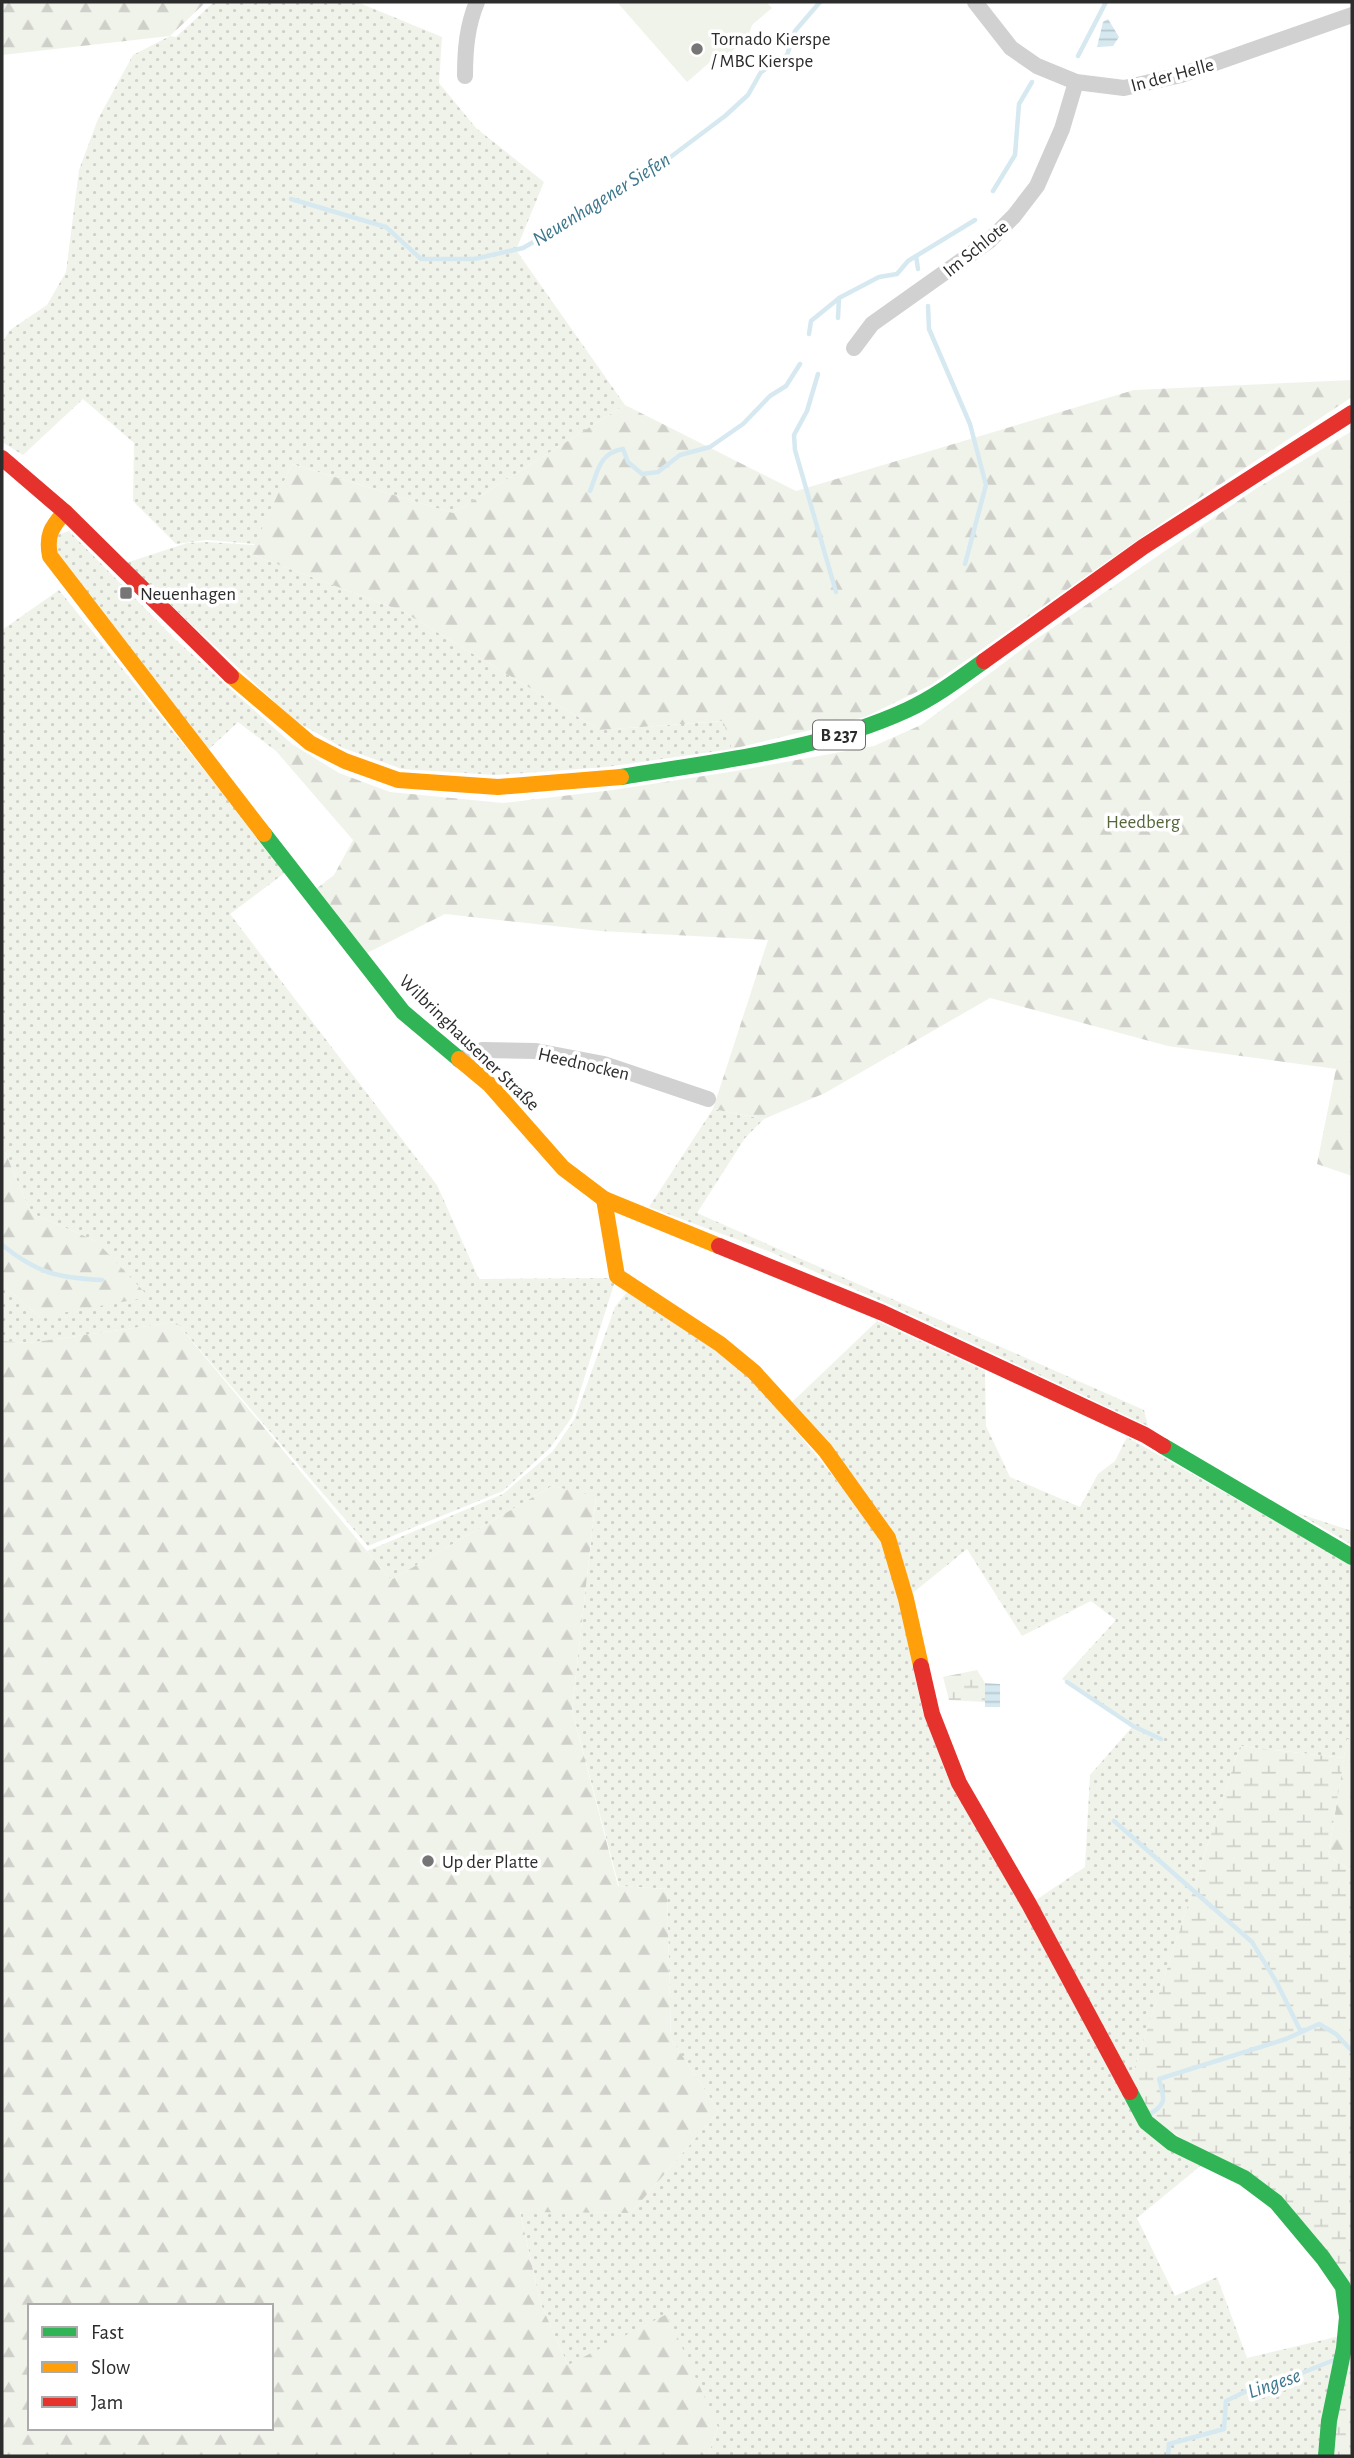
<svg xmlns="http://www.w3.org/2000/svg" width="1354" height="2458" font-family="'Alegreya Sans',sans-serif">
<style>
.grass{fill:url(#grass-dots)}
.forest{fill:url(#forest-firs);fill-rule:evenodd}
.wetland{fill:url(#wetland-marsh)}
.pitch{fill:#f0f3ea}
.water{fill:url(#water-rules)}
.lines{fill:none;stroke-linecap:round;stroke-linejoin:round}
.stream{stroke:#d6e9f0;stroke-width:4.5}
.street{stroke:#d1d1d1;stroke-width:16}
.fast{stroke:#30b455;stroke-width:16}
.slow{stroke:#ff9f0a;stroke-width:16}
.jam{stroke:#e5322d;stroke-width:16}
.poi-dot{fill:#767676;stroke:#fff;stroke-width:2.5}
.labels{text-anchor:middle;stroke-width:7;stroke-linejoin:round;paint-order:stroke}
.shield{fill:#fff;stroke:#6b6b6b;stroke-width:2}
.shield-label{font-size:18px;font-weight:bold;fill:#2c2c2c}
.poi-label{font-size:19px;fill:#2c2c2c;stroke:#fff;text-anchor:start}
.street-label{font-size:19px;fill:#2c2c2c;stroke:#fff}
.park-label{font-size:19px;fill:#55663b;stroke:#fff}
.water-label{font-size:21px;font-style:italic;fill:#3c778c;stroke:#fff}
</style>
<defs>
<pattern id="grass-dots" width="8" height="8" patternUnits="userSpaceOnUse" patternTransform="scale(1.75)"><rect width="8" height="8" fill="#f0f3ea"/><path d="M2 2h.1M6 6h.1" fill="none" stroke="#ced0c9" stroke-width="1.8" stroke-linecap="round"/></pattern>
<pattern id="forest-firs" width="22" height="20" patternUnits="userSpaceOnUse" patternTransform="scale(1.75)"><rect width="22" height="20" fill="#f0f3ea"/><path d="M5 1l3.5 6h-7zM16 11l3.5 6h-7z" fill="#ced0c9"/></pattern>
<pattern id="wetland-marsh" width="20" height="14" patternUnits="userSpaceOnUse" patternTransform="scale(1.75)"><rect width="20" height="14" fill="#f0f3ea"/><path d="M1 5h8M5 5V1M11 12h8M15 12V8" fill="none" stroke="#ced0c9"/></pattern>
<pattern id="water-rules" width="6" height="5" patternUnits="userSpaceOnUse" patternTransform="scale(1.75)"><rect width="6" height="5" fill="#d6e9f0"/><path d="M0 2.5h6" fill="none" stroke="#b8c8ce"/></pattern>
</defs>
<rect width="100%" height="100%" fill="#fff"/>
<g class="grass">
<path d="M214,2H357L442,37L439,83L476,128L544,182L516,250L625,405L453,513L292,464L255,544L207,540L176,544L133,501L134,443L83,399L23,455L2,442V343L10,330L47,305L66,272L79,170L98,119L133,55L170,36L176,37Z"/>
<path d="M69,531L175,639L292,744L276,751L238,722L208,750L56,557L54,536Z"/>
<path d="M207,542L254,545L250,554L402,611L600,730L724,721L732,749L606,767L496,775L402,769L343,748L295,721L126,563L187,543Z"/>
<path d="M59,590L286,872L230,914L437,1185L479,1279L616,1278L572,1417L550,1448L503,1491L368,1546L176,1322L28,1343L2,1341V1284L40,1317L96,1241L31,1213L2,1145V630Z"/>
<path d="M713,1109L764,1119L745,1138L697,1213L1144,1410L1148,1426L888,1304L768,1251L649,1207Z"/>
<path d="M628,1291L744,1368L885,1539L923,1713L1142,2124L1204,2163L1137,2218L1175,2296L1217,2277L1247,2358L1340,2336L1322,2456H708L718,2427L568,2365L540,2302L520,2211L631,2213L719,2111L671,2039L667,1889L619,1886L572,1710L596,1497L552,1486L391,1580L367,1551L503,1494L553,1451L574,1420L615,1307Z"/>
<path d="M877,1321L985,1371L986,1426L1010,1477L1080,1507L1098,1474L1115,1461L1127,1437L1352,1565V1741L1347,1739L1344,1758L1240,1746L1130,2082L1033,1902L1085,1867L1090,1775L1133,1726L1062,1679L1116,1620L1091,1601L1022,1636L967,1549L909,1596L892,1537L790,1404Z"/>
<path d="M1297,1513L1352,1531V1545Z"/>
</g>
<g class="forest">
<path d="M2,2H206L170,36L2,55Z"/>
<path d="M1352,380V397L1159,525L931,685L865,717L732,749L723,721L600,730L402,611L250,554L292,464L453,513L625,405L796,491L1134,390Z"/>
<path d="M1352,431V1176L1317,1164L1336,1069L1168,1046L990,998L825,1093L764,1119L713,1109L768,940L600,931L445,914L367,953L316,889L334,875L353,840L276,751L292,744L339,773L390,792L503,803L613,790L736,771L874,746L921,725L1029,644L1257,488Z"/>
<path d="M2,1145L31,1213L96,1241L149,1297L40,1317L2,1284Z"/>
<path d="M176,1322L391,1580L552,1486L596,1496L572,1710L618,1886L667,1889L671,2039L719,2111L631,2213L520,2212L540,2302L568,2365L667,2314L718,2427L708,2456H2V1341L28,1343ZM30,2306H271V2428H30Z"/>
<path d="M1347,1739L1352,1741V1871L1328,1856Z"/>
</g>
<g class="wetland">
<path d="M977,1670L985,1683V1702L949,1700L943,1677Z"/>
<path d="M1240,1746L1344,1758L1328,1856L1352,1871V2456H1329L1351,2312L1280,2200L1151,2119L1130,2082Z"/>
</g>
<path class="pitch" d="M617,2H766L772,8L752,25L748,37L721,61L709,63L687,82Z"/>
<g class="water">
<path d="M1108,19L1119,37L1113,46L1097,47L1103,22Z"/>
<path d="M985,1683L1000,1684V1707H985Z"/>
</g>
<g class="lines">
<g class="stream">
<path d="M1078,56L1106,2"/>
<path d="M993,191L1015,155L1019,104L1032,82"/>
<path d="M291,199L386,227L421,259H474L523,248L640,180L725,116L748,95L761,72L787,55L795,31L820,2"/>
<path d="M916,256L918,269"/>
<path d="M928,306L929,329L970,424L986,485L965,564"/>
<path d="M838,318L839,298L879,277L897,274L908,261L975,220"/>
<path d="M809,334L811,321L838,299"/>
<path d="M818,374L807,411L794,435L795,450L836,592"/>
<path d="M590,491C598,471 599,453 623,449L628,462L642,474L658,472L680,455L710,447L743,424L770,396L786,386L800,364"/>
<path d="M2,1245C37,1273 58,1278 102,1280"/>
<path d="M1067,1682L1133,1726L1161,1739"/>
<path d="M1114,1821L1252,1942L1277,1983L1300,2030H1306"/>
<path d="M1150,2114C1168,2103 1164,2098 1159,2079L1286,2039L1319,2024L1336,2034L1352,2051"/>
<path d="M1168,2456L1169,2444L1224,2429L1226,2401L1261,2384L1277,2383L1334,2360"/>
</g>
<g class="street">
<path d="M975,2L1011,48L1037,66L1076,82L1124,88L1181,75L1352,15"/>
<path d="M465,76C465,50 467,26 477,2"/>
<path d="M854,348L872,324L989,241L1014,216L1037,186L1062,129L1076,82"/>
<path d="M459,1060L482,1050L536,1051L604,1064L708,1099"/>
</g>
<g class="fast">
<path d="M621,777C717,761 818,751 907,710C935,697 959,679 984,661"/>
<path d="M264,834L403,1012L459,1059"/>
<path d="M1163,1446L1352,1557"/>
<path d="M1130,2092L1146,2122L1172,2143L1244,2178L1276,2202L1323,2258L1343,2287L1347,2317L1344,2348L1329,2421L1326,2456"/>
</g>
<g class="slow">
<path d="M65,512C51,527 46,536 50,556L264,834"/>
<path d="M231,676L310,743L345,761L398,780L498,787L621,777"/>
<path d="M459,1059L489,1084L563,1168L604,1199L719,1246"/>
<path d="M604,1199L617,1276L720,1344L754,1372L825,1450L888,1538L906,1599L921,1666"/>
</g>
<g class="jam">
<path d="M2,458L65,512L231,676"/>
<path d="M984,661L1143,547L1352,413"/>
<path d="M719,1246L883,1313L1145,1435L1163,1446"/>
<path d="M921,1666L932,1714L959,1783L1029,1904L1130,2092"/>
</g>
</g>
<g class="poi-dot">
<circle cx="697" cy="49" r="7"/>
<rect x="119" y="586" width="14" height="14" rx="3.5"/>
<circle cx="428" cy="1861" r="7"/>
</g>
<g class="labels">
<rect class="shield" x="813" y="720.5" width="52" height="29" rx="5"/>
<g class="shield-label">
<text x="839" y="741">B 237</text>
</g>
<g class="poi-label">
<text x="711" y="45">Tornado Kierspe<tspan x="711" dy="22">/ MBC Kierspe</tspan></text>
<text x="140" y="600">Neuenhagen</text>
<text x="442" y="1868">Up der Platte</text>
</g>
<g class="street-label">
<text transform="translate(1172 74) rotate(-15)" y="7">In der Helle</text>
<text transform="translate(975 248) rotate(-39)" y="7">Im Schlote</text>
<text transform="translate(470 1042) rotate(44)" y="7">Wilbringhausener Straße</text>
<text transform="translate(584 1063) rotate(13)" y="7">Heednocken</text>
</g>
<g class="park-label">
<text x="1143" y="828">Heedberg</text>
</g>
<g class="water-label">
<text transform="translate(601 199) rotate(-32)" y="7">Neuenhagener Siefen</text>
<text transform="translate(1274 2383) rotate(-19)" y="7">Lingese</text>
</g>
</g>
<rect width="1354" height="2458" fill="none" stroke="#2c2c2c" stroke-width="7"/>
<rect x="28" y="2304" width="245" height="126" fill="#ffffff" stroke="#ababab" stroke-width="2"/>
<rect x="42" y="2327" width="35" height="10" fill="#30b455" stroke="#ababab" stroke-width="2"/>
<text x="91" y="2339" font-size="21" fill="#2c2c2c">Fast</text>
<rect x="42" y="2362" width="35" height="10" fill="#ff9f0a" stroke="#ababab" stroke-width="2"/>
<text x="91" y="2374" font-size="21" fill="#2c2c2c">Slow</text>
<rect x="42" y="2397" width="35" height="10" fill="#e5322d" stroke="#ababab" stroke-width="2"/>
<text x="91" y="2409" font-size="21" fill="#2c2c2c">Jam</text>
</svg>
